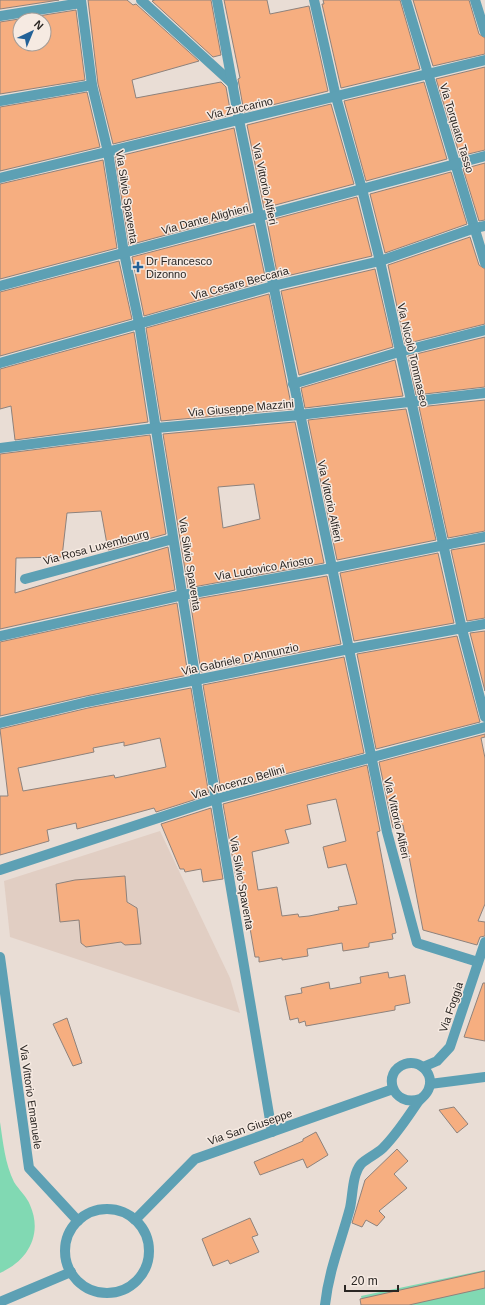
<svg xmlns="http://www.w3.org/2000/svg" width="485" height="1305" font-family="Arial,sans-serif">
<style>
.built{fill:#e1cec3}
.green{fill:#81d9b3}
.building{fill:#f6ae80;stroke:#8e827c;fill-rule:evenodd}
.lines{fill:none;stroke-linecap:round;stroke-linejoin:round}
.pedestrian{stroke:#5da0b4;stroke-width:10}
.minor{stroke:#5da0b4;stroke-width:10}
.poi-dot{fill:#236197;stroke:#f6eae2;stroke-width:1.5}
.labels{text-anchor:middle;stroke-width:3;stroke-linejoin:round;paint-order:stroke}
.street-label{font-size:11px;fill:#2a2623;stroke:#f6eae2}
.poi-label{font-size:11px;fill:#2a2623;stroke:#f6eae2;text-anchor:start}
</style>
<rect width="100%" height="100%" fill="#e9ddd5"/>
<path class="built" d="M160,831L230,978L240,1013L10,937L4,881Z"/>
<g class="green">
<path d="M0,1122C3,1142 5,1164 14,1182C19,1190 27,1197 30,1205C43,1234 28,1261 0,1273Z"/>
<path d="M485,1270V1305H363L361,1296Z"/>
</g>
<g class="building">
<path d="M0,0H59L0,9Z"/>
<path d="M88,0H127L133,5L136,4L199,61L132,80L136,98L221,82L226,87L231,115L113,144L98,84Z"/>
<path d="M155,0H211L221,55L213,57L152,1Z"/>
<path d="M224,0H267L270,14L309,6L328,91L244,112L238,79L240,78Z"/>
<path d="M323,0H400L420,69L341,88L322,4H324Z"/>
<path d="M413,0H469L479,34L485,38V54L433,66Z"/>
<path d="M76,10L85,80L0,94V22ZM20,20H44V44H20Z"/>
<path d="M485,67V150L460,156L436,79Z"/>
<path d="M424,82L447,159L366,181L344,101Z"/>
<path d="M87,92L100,147L0,171V107Z"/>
<path d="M331,104L354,184L264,208L247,125Z"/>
<path d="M234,128L251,212L129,245L115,157Z"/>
<path d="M103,160L117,248L0,279V184Z"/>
<path d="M485,163V220L479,221L463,169Z"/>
<path d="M451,172L467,224L385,253L370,194Z"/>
<path d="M357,197L372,256L278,278L267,221Z"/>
<path d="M254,225L266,281L144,316L132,257Z"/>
<path d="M470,237L479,265L485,269V324L405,344L388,265Z"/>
<path d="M119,261L132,319L0,356V292Z"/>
<path d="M375,269L393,347L299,375L281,291Z"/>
<path d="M269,294L292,409L161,421L146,328Z"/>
<path d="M134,332L148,422L15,440L11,406L0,409V369Z"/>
<path d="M485,337V387L416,395L408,356Z"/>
<path d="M395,360L403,396L305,408L301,388Z"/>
<path d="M485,400V531L448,538L419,407Z"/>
<path d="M406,409L436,540L337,560L308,420Z"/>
<path d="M295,422L324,563L188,588L163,434ZM254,484L260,519L223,528L218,487Z"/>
<path d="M150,435L166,534L108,550L101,511L67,513L62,557L16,558L15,593L168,547L175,590L0,629V454Z"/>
<path d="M485,544V618L467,621L451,550Z"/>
<path d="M438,553L454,623L354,641L340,573Z"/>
<path d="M327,576L341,644L201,672L190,600Z"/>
<path d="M177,603L188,675L86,696L0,716V642Z"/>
<path d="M485,631V691L470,633Z"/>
<path d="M457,636L480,722L376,749L357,654Z"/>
<path d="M344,657L364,753L221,791L203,685Z"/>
<path d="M191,688L209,795L156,812L154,808L77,829L76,823L47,830L49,841L0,855V796H8L0,729L88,708ZM160,738L166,767L115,778L114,775L23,791L18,768L94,752L93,748L124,742V746Z"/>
<path d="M485,734V737L481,738L485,758V904L478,921L485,922V936L480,937L477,945L423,930L403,825L393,828L379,762Z"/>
<path d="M367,765L380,831L377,832L396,933L392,934L393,939L369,943V947L343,951L342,943L307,949L308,956L282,960V958L259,962V957H255L241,876L236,877L223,804ZM336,799L346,841L323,847L328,868L346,864L357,904L338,907L339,910L309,916L299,917L298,914L282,916L277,887L258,890L252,852L289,843L285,830L311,824L307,805Z"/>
<path d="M211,808L223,879L203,882L201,869L185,872L184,869H180L161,824Z"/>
<path d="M125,876L127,902L137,908L141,944L125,945L121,942L86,947L81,943L79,920L60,922L56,884L75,880Z"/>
<path d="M388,972L389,978L405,975L410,1003L395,1006V1010L306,1026L305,1021L299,1023L298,1018L290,1020L285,996L302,993L301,988L329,982L330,989L361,983L360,977Z"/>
<path d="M483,983H485V1041L464,1037Z"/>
<path d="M67,1018L82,1063L73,1066L53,1024Z"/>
<path d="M454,1107L468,1124L457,1133L439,1110Z"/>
<path d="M316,1132L328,1155L307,1168L303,1159L260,1175L254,1162L303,1141V1139Z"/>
<path d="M397,1149L408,1161L394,1174L407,1188L379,1211L385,1217L377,1226L366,1220L362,1227L352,1223L365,1180Z"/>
<path d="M250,1218L258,1235L252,1237L259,1252L230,1264L228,1260L213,1266L202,1239Z"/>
<path d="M485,1271V1288L409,1305H361L360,1299Z"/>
</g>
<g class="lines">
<path class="pedestrian" d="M475,228L485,226"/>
<g class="minor">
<path d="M81,0L92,85L108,152L124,253L139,323L196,681L272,1132"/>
<path d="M141,0L233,84"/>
<path d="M217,0L239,120L387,832L417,943L478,962"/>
<path d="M314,0L336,97L362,189L380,261L462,629L485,717"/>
<path d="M406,0L485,263"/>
<path d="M475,0L485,32"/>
<path d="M0,16L81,3"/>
<path d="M0,101L92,85"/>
<path d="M0,178L485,60"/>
<path d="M0,286L485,156"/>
<path d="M0,363L273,286L380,261L475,228"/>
<path d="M293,384L399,352L485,330"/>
<path d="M0,448L156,428L299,415L485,393"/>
<path d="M25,579L173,539"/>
<path d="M0,636L183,595L332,568L485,537"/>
<path d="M0,723L87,702L349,649L485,624"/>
<path d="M0,870L216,799L485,727"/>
<path d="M0,957L29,1168L78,1221"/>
<path d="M423,1067L437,1061L450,1047L485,942"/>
<path d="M430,1084L485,1077"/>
<circle cx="107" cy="1251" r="42"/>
<path d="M135,1220L195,1159L393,1089"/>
<path d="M0,1302L71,1272"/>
<path d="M325,1305C329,1269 341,1242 350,1208C353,1195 352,1175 361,1164C367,1158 377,1154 383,1148C397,1134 407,1118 418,1102C422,1097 427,1095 429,1088C434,1074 420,1059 405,1064C381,1072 392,1108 420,1099"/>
</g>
</g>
<path class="poi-dot" d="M136 261h4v4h4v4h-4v4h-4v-4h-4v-4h4z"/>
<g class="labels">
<g class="street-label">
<text transform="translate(240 108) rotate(-13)" y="4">Via Zuccarino</text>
<text transform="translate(457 128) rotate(73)" y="4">Via Torquato Tasso</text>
<text transform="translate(265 184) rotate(78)" y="4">Via Vittorio Alfieri</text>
<text transform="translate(127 197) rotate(81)" y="4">Via Silvio Spaventa</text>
<text transform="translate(205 219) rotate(-15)" y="4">Via Dante Alighieri</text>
<text transform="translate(240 283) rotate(-15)" y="4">Via Cesare Beccaria</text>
<text transform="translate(413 355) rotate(77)" y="4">Via Nicolò Tommaseo</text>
<text transform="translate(241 408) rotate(-5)" y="4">Via Giuseppe Mazzini</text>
<text transform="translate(330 501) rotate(78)" y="4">Via Vittorio Alfieri</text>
<text transform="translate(96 547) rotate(-15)" y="4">Via Rosa Luxembourg</text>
<text transform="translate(190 564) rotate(81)" y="4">Via Silvio Spaventa</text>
<text transform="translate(264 568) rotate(-10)" y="4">Via Ludovico Ariosto</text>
<text transform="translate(240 659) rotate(-12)" y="4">Via Gabriele D'Annunzio</text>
<text transform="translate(238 782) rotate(-16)" y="4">Via Vincenzo Bellini</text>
<text transform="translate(397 818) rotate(77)" y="4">Via Vittorio Alfieri</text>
<text transform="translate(242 883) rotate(80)" y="4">Via Silvio Spaventa</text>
<text transform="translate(451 1007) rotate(-71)" y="4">Via Foggia</text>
<text transform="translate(31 1097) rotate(82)" y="4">Via Vittorio Emanuele</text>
<text transform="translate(250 1127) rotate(-19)" y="4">Via San Giuseppe</text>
</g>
<g class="poi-label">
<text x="146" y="265">Dr Francesco<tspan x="146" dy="13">Dizonno</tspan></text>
</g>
</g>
<g transform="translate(32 32) rotate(44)"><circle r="19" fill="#f6eae2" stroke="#a49c96"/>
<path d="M0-3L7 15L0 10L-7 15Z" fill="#236197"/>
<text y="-6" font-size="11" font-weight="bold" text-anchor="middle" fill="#2a2623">N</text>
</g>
<path d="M345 1285v6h53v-6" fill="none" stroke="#2a2623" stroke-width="2"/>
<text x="351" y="1285" font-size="12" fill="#2a2623" stroke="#f6eae2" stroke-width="3" paint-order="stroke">20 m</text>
</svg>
